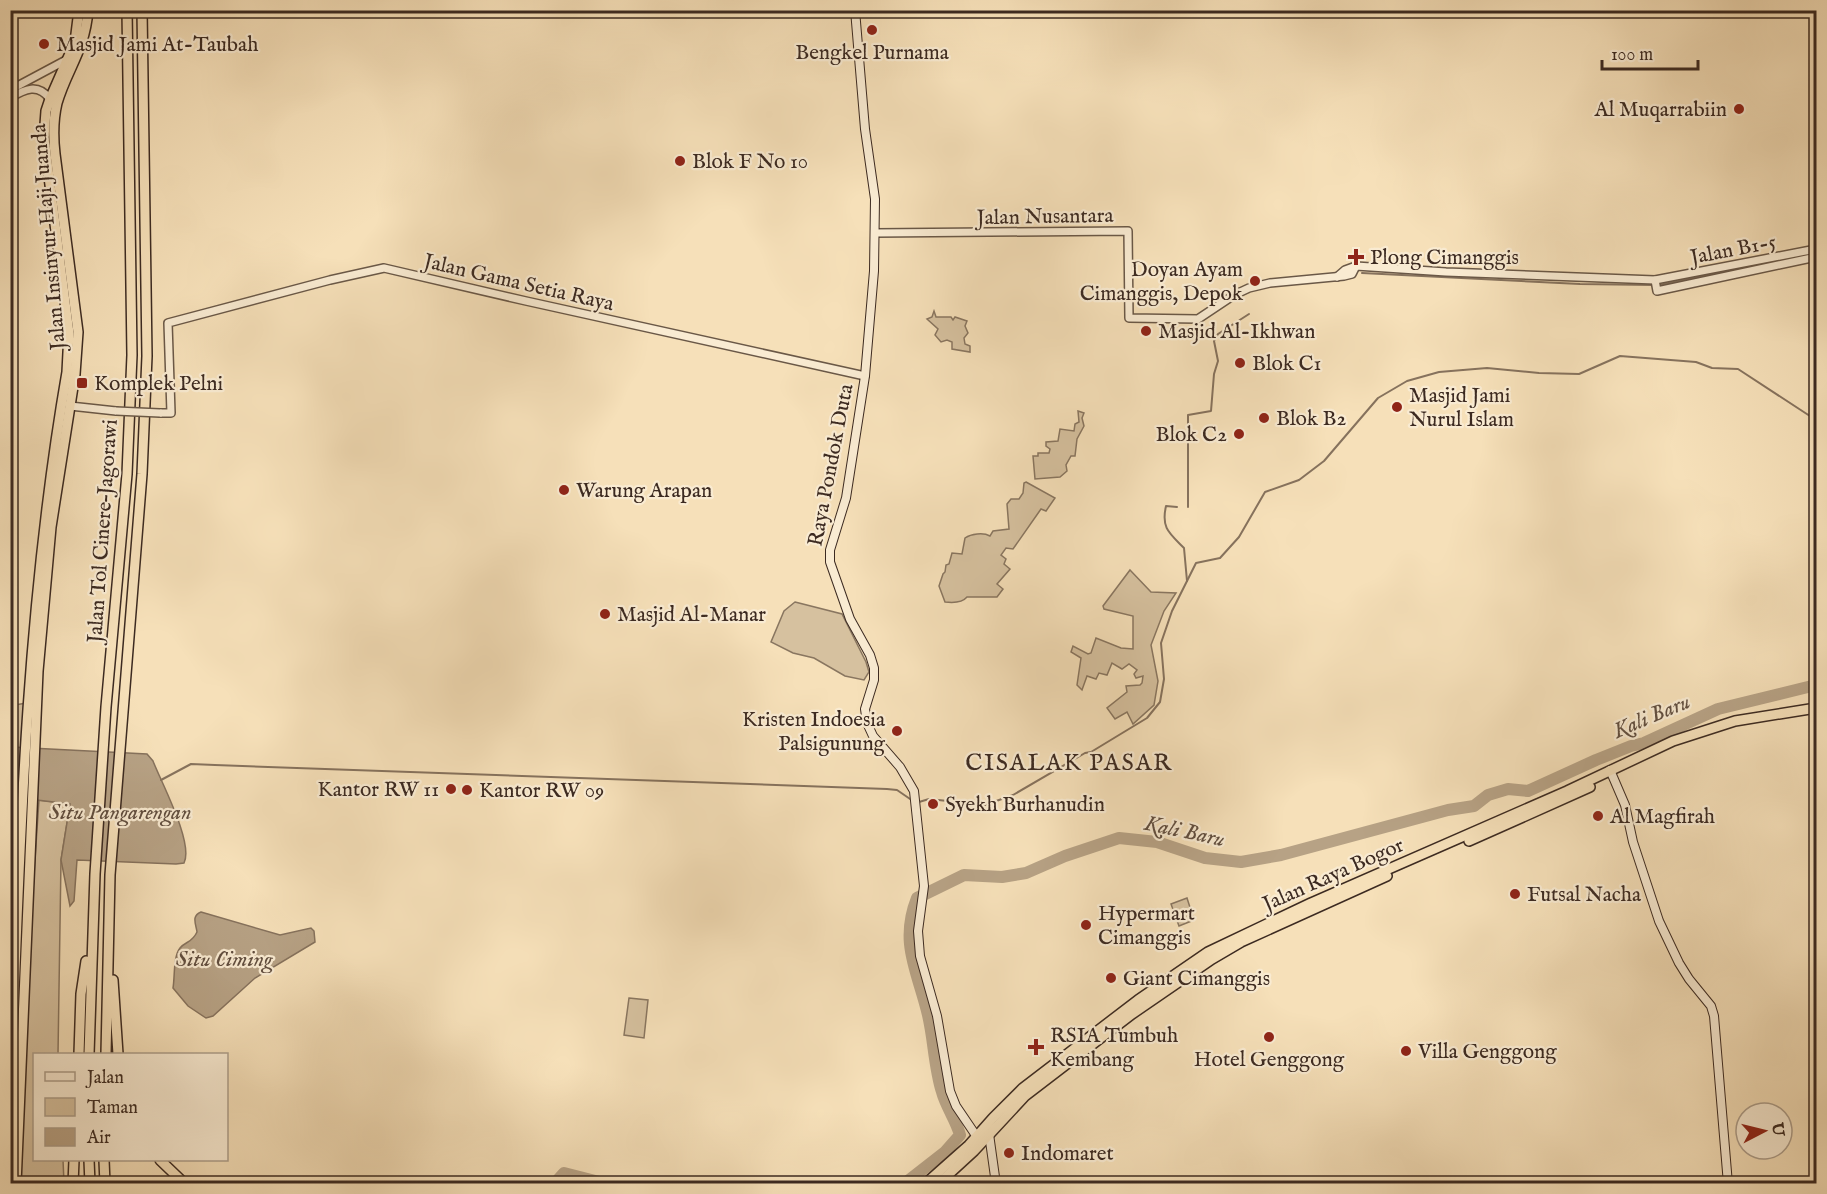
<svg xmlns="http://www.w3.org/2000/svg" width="1827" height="1194" font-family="'IM FELL English',serif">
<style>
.green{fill:#d6c19f;stroke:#897660;stroke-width:1.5}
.water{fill:#b7a285;stroke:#86725d;stroke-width:1.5}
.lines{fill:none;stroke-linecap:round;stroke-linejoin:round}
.stream{stroke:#86725d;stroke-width:2}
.river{stroke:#b7a285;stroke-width:12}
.tertiary-casing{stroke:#6a5847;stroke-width:10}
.secondary-casing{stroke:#3c2a21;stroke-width:10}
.trunk-casing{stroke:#3c2a21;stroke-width:12}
.motorway-casing{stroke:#3c2a21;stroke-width:12}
.tertiary{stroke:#f9ebd2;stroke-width:7}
.secondary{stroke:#f9ebd2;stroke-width:8}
.trunk{stroke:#f6e0b9;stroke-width:9}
.motorway{stroke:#f6e0b9;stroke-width:9}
.tertiary-bridge-casing{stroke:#6a5847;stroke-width:10;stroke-linecap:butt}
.tertiary-bridge{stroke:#f9ebd2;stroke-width:7}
.poi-dot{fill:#8f2418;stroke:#f9ebd2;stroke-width:2}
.labels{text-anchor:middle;stroke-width:4.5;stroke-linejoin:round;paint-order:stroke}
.poi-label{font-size:21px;fill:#3c2a21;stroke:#f9ebd2;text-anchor:start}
.street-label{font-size:21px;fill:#3c2a21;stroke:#f9ebd2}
.water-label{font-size:22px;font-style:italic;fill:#614e3f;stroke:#f9ebd2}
.quarter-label{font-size:24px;letter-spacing:1.5px;fill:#3c2a21;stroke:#f9ebd2}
</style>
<rect width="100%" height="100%" fill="#f6e0b9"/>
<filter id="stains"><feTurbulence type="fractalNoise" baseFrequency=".00333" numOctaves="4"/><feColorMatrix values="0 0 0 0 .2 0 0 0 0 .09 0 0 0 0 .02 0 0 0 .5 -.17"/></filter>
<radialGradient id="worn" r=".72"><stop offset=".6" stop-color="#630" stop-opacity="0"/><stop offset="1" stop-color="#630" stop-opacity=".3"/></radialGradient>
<g class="green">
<path d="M934,311L936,317H951L953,320L955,317L967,321L965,326L968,333L964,338L965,344L970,346V352L952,349V342L947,340L941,342L935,335L938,329L927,319L932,317Z"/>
<path d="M1078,411L1084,413L1082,418L1084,426L1077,439L1075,456H1071L1066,465L1067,471L1060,477L1035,479L1033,456H1038V453H1049L1050,449L1046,446V442L1058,441L1060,429L1074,431L1075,424L1079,422Z"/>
<path d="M1026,482L1055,498L1046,511L1041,509L1013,549L1006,548L1001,555L1006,559L1004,564L1010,569L997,584L1003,589L997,597H967C962,603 953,603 945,602L939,586L943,574L945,572L946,565L949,564L952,553L962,554L965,538C971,534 983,532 990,536L993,531L1009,529L1007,504L1011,499H1019L1023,493L1024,483Z"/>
<path d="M1130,570L1151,592L1176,593L1164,611L1151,645L1158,681L1154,705L1133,724L1127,712L1115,719L1107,708L1127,692L1126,686L1140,685L1142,683L1143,676L1136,678L1134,674L1137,670L1129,664L1122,669L1112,663L1107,675L1099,673L1096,679L1087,676L1082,690L1077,685L1081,658L1071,652L1073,646L1088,654L1091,653L1096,638L1121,648L1133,649V616L1104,609L1103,606Z"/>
<path d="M795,602L842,614L866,662L869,672L864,680L845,676L814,658L793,653L771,642L784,611Z"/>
<path d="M13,683L15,705L27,703L23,748L11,747L10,684Z"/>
<path d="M39,800L70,804L61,860L58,1054H34V1160H63L64,1183L20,1184L32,904Z"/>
<path d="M1187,898L1194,920L1179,926L1171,904Z"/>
<path d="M629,998L648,1000L644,1038L624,1035Z"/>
</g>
<g class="water">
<path d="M11,747L147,754L153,761C161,782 194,843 184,863L176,864L77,860L74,901L70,906L61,860L70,804L11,797Z"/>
<path d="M201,912L280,935L311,928L314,931L315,942L255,978L213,1016L206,1018L188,1006L173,988C175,977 173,957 180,948C186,941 192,943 197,932C196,924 191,916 201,912Z"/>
</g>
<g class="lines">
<g class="stream">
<path d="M1362,273L1580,284L1653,285"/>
<path d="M1659,285L1816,253"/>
<path d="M1177,507L1166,506C1161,528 1169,533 1184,548L1187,581"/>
<path d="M1188,507V415L1211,411L1214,374L1218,361L1214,341L1218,334L1249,314"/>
<path d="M161,780L191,764L215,765L887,789L897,790L913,801"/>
<path d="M919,802L929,799L985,805L1013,795L1085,753L1091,752L1147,718L1160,702L1164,679L1161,643L1172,611L1196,563L1220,558L1239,537L1265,492L1299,480L1324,461L1378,398L1407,381L1439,372L1487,368L1539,373L1579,374L1620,356L1696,362L1712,368L1738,369L1816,420"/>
</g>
<g class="river">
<path d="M554,1184L564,1173L607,1184"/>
<path d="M904,1184L945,1152L960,1135C956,1120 946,1107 942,1092C934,1067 934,1040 928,1015C918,972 899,943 917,898L964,875L1002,877L1026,873L1065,856L1119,838L1157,842L1205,858L1241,862L1281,855L1448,810L1474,806L1488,795L1508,789L1528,791L1596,760L1631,746L1644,743L1718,709L1816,685"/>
</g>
<g class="tertiary-casing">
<g id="tertiary">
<path d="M10,90L68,59"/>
<path d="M10,98C25,89 38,83 50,99"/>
<path d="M875,233L1128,231L1129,318L1198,319L1234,295L1249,288L1270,283L1344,276L1352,274L1356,266"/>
<path d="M1337,277L1345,270L1356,266L1446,272L1655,280L1816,249"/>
<path d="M1655,280L1657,291L1816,257"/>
<path d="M70,406L116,411"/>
<path d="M160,413H171L168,323L330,280L384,268L526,301L865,376"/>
</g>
</g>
<g class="secondary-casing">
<g id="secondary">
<path d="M855,10L865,129L875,199L874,271L865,376L846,498L830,550V562L850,619L870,655L874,668V680L865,709L867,723L873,736L900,767L914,791L924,886L918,931L920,956L937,1016L950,1091L956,1106L977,1137"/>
<path d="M1610,770L1625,805L1633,842L1659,921L1679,963L1689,979L1711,1006L1714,1016L1728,1184"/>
<path d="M989,1134L996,1184"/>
</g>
</g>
<g class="trunk-casing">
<g id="trunk">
<path d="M1469,841L1590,787"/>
<path d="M10,1105C19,860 25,614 67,372L69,333L44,138L46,111L50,99L75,42L79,10"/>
<path d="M16,1184L38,671L51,527L75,374L78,332L55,154C53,137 53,120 57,103C67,69 85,50 88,10"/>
<path d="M925,1184L969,1145L993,1118L1023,1088L1138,1000L1208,952L1311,903L1567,791L1673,741L1735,721L1816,708"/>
<path d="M938,1184L974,1151L1025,1096L1132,1014L1212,959L1241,942L1387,876"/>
</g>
</g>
<g class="motorway-casing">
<g id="motorway">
<path d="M113,980L118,1054"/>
<path d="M79,1054L81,994L86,961"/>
<path d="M89,1054L95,874L106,707L127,474L132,355L127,10"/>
<path d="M106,1054L110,875L142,474L147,356L142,10"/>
<path d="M89,1160L90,1184"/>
<path d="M104,1160L105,1184"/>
<path d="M160,1160L185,1184"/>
<path d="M73,1184L74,1160"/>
</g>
</g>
<use href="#tertiary" class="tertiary"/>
<use href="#secondary" class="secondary"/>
<use href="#trunk" class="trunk"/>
<use href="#motorway" class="motorway"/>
<g class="tertiary-bridge-casing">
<path id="tertiary-bridge" d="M116,411L160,413"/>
</g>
<use href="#tertiary-bridge" class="tertiary-bridge"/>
</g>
<g class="poi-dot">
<circle cx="872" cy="30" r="6"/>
<circle cx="44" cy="44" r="6"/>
<circle cx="1739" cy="109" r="6"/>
<circle cx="680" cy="161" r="6"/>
<path d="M1353 248h6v6h6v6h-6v6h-6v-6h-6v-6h6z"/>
<circle cx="1255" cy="281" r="6"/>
<circle cx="1146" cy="331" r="6"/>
<circle cx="1240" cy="363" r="6"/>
<rect x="76" y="377" width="12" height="12" rx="3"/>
<circle cx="1397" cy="407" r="6"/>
<circle cx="1264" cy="418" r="6"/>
<circle cx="1239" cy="434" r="6"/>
<circle cx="564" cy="490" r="6"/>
<circle cx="605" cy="614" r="6"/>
<circle cx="897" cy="731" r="6"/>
<circle cx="451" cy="789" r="6"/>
<circle cx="467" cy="790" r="6"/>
<circle cx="933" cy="804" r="6"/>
<circle cx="1598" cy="816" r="6"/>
<circle cx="1515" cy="894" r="6"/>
<circle cx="1086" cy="925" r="6"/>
<circle cx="1111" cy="978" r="6"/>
<circle cx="1269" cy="1037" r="6"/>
<path d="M1033 1038h6v6h6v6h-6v6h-6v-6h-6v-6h6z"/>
<circle cx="1406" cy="1051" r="6"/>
<circle cx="1009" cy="1153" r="6"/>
</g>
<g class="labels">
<g class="poi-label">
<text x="56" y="51">Masjid Jami At-Taubah</text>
<text x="872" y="59" text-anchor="middle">Bengkel Purnama</text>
<text x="1727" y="116" text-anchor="end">Al Muqarrabiin</text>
<text x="692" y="168">Blok F No 10</text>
<text x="1370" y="264">Plong Cimanggis</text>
<text x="1243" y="276" text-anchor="end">Doyan Ayam<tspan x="1243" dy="24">Cimanggis, Depok</tspan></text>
<text x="1158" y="338">Masjid Al-Ikhwan</text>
<text x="1252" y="370">Blok C1</text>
<text x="94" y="390">Komplek Pelni</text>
<text x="1409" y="402">Masjid Jami<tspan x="1409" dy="24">Nurul Islam</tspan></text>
<text x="1276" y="425">Blok B2</text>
<text x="1227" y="441" text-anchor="end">Blok C2</text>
<text x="576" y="497">Warung Arapan</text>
<text x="617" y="621">Masjid Al-Manar</text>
<text x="885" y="726" text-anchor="end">Kristen Indoesia<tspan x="885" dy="24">Palsigunung</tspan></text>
<text x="439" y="796" text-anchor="end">Kantor RW 11</text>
<text x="479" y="797">Kantor RW 09</text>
<text x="945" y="811">Syekh Burhanudin</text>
<text x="1610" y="823">Al Magfirah</text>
<text x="1527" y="901">Futsal Nacha</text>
<text x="1098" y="920">Hypermart<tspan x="1098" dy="24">Cimanggis</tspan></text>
<text x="1123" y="985">Giant Cimanggis</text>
<text x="1050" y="1042">RSIA Tumbuh<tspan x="1050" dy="24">Kembang</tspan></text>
<text x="1418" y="1058">Villa Genggong</text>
<text x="1269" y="1066" text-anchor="middle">Hotel Genggong</text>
<text x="1021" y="1160">Indomaret</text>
</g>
<g class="street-label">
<text transform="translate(1045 216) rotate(-1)" y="7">Jalan Nusantara</text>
<text transform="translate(48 237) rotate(-95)" y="7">Jalan Insinyur Haji Juanda</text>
<text transform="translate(1733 249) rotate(-11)" y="7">Jalan B1-5</text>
<text transform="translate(519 282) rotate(13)" y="7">Jalan Gama Setia Raya</text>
<text transform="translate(830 465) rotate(-79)" y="7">Raya Pondok Duta</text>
<text transform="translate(102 531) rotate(-86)" y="7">Jalan Tol Cinere–Jagorawi</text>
<text transform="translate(1333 874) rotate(-24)" y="7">Jalan Raya Bogor</text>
</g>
<g class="water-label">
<text transform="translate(1651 715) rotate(-23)" y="8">Kali Baru</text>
<text x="120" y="819">Situ Pangarengan</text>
<text transform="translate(1185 830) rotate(12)" y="8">Kali Baru</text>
<text x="224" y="966">Situ Ciming</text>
</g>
<g class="quarter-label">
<text x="1069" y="770">CISALAK PASAR</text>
</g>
</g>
<rect width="1827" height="1194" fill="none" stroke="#f6e0b9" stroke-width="36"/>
<rect x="12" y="12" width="1803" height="1170" fill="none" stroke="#3c2a21" stroke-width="3"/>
<rect x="18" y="18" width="1791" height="1158" fill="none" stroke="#3c2a21" stroke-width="1.5"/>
<rect x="33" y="1053" width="195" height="108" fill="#f9ebd2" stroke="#ad9e8b" stroke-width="1.5"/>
<rect x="45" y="1072" width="30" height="9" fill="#f9ebd2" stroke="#ad9e8b" stroke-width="1.5"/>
<text x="87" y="1083" font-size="18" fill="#3c2a21">Jalan</text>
<rect x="45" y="1098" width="30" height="18" fill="#d6c19f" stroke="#ad9e8b" stroke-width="1.5"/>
<text x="87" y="1113" font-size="18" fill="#3c2a21">Taman</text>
<rect x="45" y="1128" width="30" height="18" fill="#b7a285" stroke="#ad9e8b" stroke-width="1.5"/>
<text x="87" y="1143" font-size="18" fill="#3c2a21">Air</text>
<g transform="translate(1764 1131) rotate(83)"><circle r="28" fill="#f9ebd2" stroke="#ad9e8b" stroke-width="1.5"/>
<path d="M0-4.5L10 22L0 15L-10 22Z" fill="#8f2418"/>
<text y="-9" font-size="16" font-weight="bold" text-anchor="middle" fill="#3c2a21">U</text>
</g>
<path d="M1602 60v9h96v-9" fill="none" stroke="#3c2a21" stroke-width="3"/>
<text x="1611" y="60" font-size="18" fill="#3c2a21" stroke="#f9ebd2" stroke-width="4.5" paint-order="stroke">100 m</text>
<rect width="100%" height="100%" filter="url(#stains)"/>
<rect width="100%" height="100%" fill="url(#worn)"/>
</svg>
